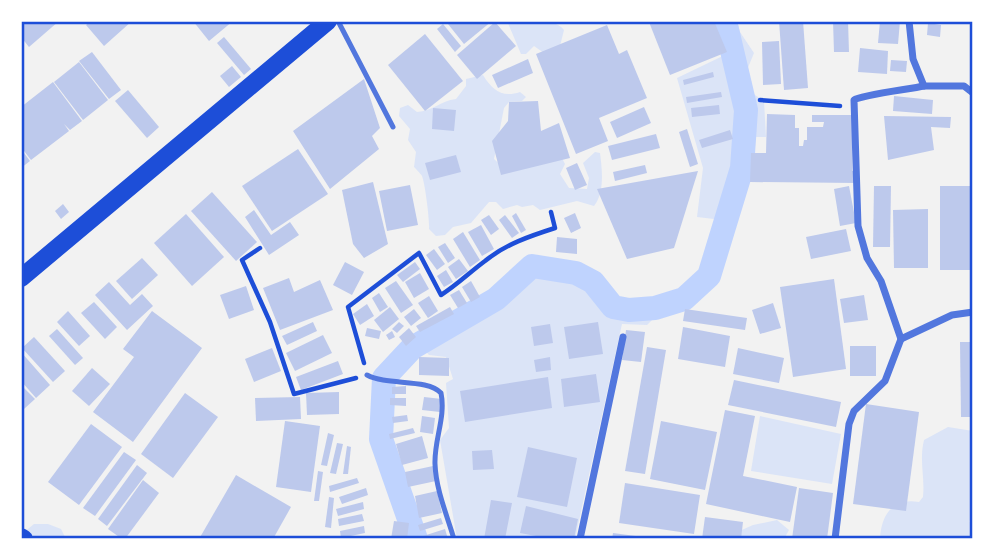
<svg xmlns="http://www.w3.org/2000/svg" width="994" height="560" font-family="Jost,sans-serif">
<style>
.green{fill:#dbe4f7}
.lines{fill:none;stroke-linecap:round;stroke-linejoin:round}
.canal{stroke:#bfd3fe;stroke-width:24}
.building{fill:#bdc9ec}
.path{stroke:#1d4ed8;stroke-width:4.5}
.service{stroke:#5277de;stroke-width:5}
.minor{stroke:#5277de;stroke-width:7}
.primary{stroke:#1d4ed8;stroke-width:18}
.neatline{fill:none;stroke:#1d4ed8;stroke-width:2.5}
</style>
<rect width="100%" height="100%" fill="#f2f2f2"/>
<g class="green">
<path d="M507,21C524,21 554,16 564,30L558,54L551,58L534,46L526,54H521Z"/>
<path d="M717,21H737L740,32L754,53L745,75L751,81L752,93L764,101L766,137H753L748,153L735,163L734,173L745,174L750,178L714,219L697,217L703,168L677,78L729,53Z"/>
<path d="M483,75C492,90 502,98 520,92L526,97L522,101L509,102L504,108L494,159L505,169C520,163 530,173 542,159L562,158L565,164L560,174L569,188L587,189L589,178L583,163L595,152L600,153C602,169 605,192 594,206L577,201L540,210L533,205L522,207L517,205L503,209L496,202H489L471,223L453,227L445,235L436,236L429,229C430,222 425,183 422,176C421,174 415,168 414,167L416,152L408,140L410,129L399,116L400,108L408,105L417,112C433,111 440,101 456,99L466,86V79Z"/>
<path d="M544,268L568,281L584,275C620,294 599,327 657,315L647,325L622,324L575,539H457L440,440L449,428L446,383L453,379L446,357L429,355L417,342L502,307L519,278Z"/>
<path d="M760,416L841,434L832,484L751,471Z"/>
<path d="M948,427L973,431V520L969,521L973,524V539H880C881,515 893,497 919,502L923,497C925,476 919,461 924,440Z"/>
<path d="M777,520L789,530L784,539H734L735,533L753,525Z"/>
<path d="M34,524H48L61,529L66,539H24L22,534Z"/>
</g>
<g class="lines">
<path class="canal" d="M416,539L381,439L384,378L412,348L496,299L532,266L576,273L593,282L613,307L629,310L655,308L684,299L709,276L742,168L746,110L725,21"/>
</g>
<g class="building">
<path d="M21,21H59L29,47L21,37Z"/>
<path d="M91,21H132L104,46L86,25Z"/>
<path d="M193,21H233L209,41Z"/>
<path d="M452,21H492L464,44L448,24Z"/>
<path d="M653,21H714L727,52L670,75L649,22Z"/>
<path d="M779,21H803L808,88L784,90Z"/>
<path d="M833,21H848L849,52H834Z"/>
<path d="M880,21H900L898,44L878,43Z"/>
<path d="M495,22L516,46L477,79L457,55Z"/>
<path d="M928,23L941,25L940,37L927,35Z"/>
<path d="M443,24L461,46L455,52L437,29Z"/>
<path d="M607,25L619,54L627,50L647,98L599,118L608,141L576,154L536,54Z"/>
<path d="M425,34L463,81L425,111L388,65Z"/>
<path d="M224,37L251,69L244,75L217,43Z"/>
<path d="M779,41L781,84L763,85L762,42Z"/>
<path d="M860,48L888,51L887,74L858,72Z"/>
<path d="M92,52L121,90L109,99L79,61Z"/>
<path d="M528,59L533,73L498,88L492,75Z"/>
<path d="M891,60L907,61L906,72L890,71Z"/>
<path d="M79,62L108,100L83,120L54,82Z"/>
<path d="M232,66L241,77L229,87L220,76Z"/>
<path d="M713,72L714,77L684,85L683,80Z"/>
<path d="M364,79L380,128L372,136L379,149L330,189L293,131Z"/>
<path d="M53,82L82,121L70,130L64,124L69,131L31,160L21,147V107Z"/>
<path d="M128,90L159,127L147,138L115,101Z"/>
<path d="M721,92L722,97L687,103L686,97Z"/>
<path d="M894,96L933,100L932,114L893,111Z"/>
<path d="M538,101L541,131L559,123L570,158L501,175L492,141L508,121L509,102Z"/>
<path d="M719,105L720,114L692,117L691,108Z"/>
<path d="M644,107L651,123L617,138L610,122Z"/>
<path d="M433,108L456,110L454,131L432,129Z"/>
<path d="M767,114L795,115V128H799V146H803L804,140H807V127H823L824,122H812V115H852V171H857V183L750,182L751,153H766Z"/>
<path d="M884,116L951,117L950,128L931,127L934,150L888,160Z"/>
<path d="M687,129L698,164L690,167L679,132Z"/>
<path d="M730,130L733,139L702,148L699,140Z"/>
<path d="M656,134L660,148L612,160L608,146Z"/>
<path d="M21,149L30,161L21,168Z"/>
<path d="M298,149L328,194L272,231L242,186Z"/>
<path d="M456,155L461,172L430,180L425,163Z"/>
<path d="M577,163L587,185L575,190L566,168Z"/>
<path d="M645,165L647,173L615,181L613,172Z"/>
<path d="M698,171L674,248L627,259L597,189Z"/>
<path d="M373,182L388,244L364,258L353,244L342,190Z"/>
<path d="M410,185L418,225L387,231L379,191Z"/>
<path d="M849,186L856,223L840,226L834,189Z"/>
<path d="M874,186H891L890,247H873Z"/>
<rect x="940" y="186" width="30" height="84"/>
<path d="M212,192L257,242L236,261L191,211Z"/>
<path d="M63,204L69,212L61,219L55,211Z"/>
<path d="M928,209V268H894L893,210Z"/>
<path d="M254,210L271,235L290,222L299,235L269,255L245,217Z"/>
<path d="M516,213L526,230L521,233L512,216Z"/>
<path d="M575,213L581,228L571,233L564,218Z"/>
<path d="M186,214L224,257L192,286L154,243Z"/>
<path d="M489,215L499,229L491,235L481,220Z"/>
<path d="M505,215L519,233L512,238L499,220Z"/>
<path d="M481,225L494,249L482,256L468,232Z"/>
<path d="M846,229L851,251L811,259L806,237Z"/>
<path d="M463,232L480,260L470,267L453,239Z"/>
<path d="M557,237L577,239V254L556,252Z"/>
<path d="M445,243L455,258L448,263L438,247Z"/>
<path d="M434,249L445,264L437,270L426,255Z"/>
<path d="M142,258L158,275L132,299L116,281Z"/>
<path d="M459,259L468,271L456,279L448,267Z"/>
<path d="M345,262L364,272L352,295L333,285Z"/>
<path d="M415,262L420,269L403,282L397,275Z"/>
<path d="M446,270L453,282L444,287L437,276Z"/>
<path d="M420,273L429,289L414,298L405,282Z"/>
<path d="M289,278L294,292L320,280L333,310L280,330L263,288Z"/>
<path d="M834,279L846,369L793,377L780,287Z"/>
<path d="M396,281L413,305L401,313L385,288Z"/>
<path d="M471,281L480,297L471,302L462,287Z"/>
<path d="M109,282L130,305L142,294L153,306L127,330L95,295Z"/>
<path d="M246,286L254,310L229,319L220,295Z"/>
<path d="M459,290L467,303L458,308L450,295Z"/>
<path d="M379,293L388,307L380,312L372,298Z"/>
<path d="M864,295L868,320L844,323L840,299Z"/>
<path d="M429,296L438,311L428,318L418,303Z"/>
<path d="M94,302L117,327L105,339L81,313Z"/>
<path d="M773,303L781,328L760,334L752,310Z"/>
<path d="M367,304L374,316L360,325L353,314Z"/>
<path d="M390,307L399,319L383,332L374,320Z"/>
<path d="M450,307L454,314L420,332L416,326Z"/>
<path d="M414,309L421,318L411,326L404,317Z"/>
<path d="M685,309L747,318L745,330L683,321Z"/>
<path d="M68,311L90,336L79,346L57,322Z"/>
<path d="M152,311L202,348L133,442L93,412L134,357L123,349Z"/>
<path d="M313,322L317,331L287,345L282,336Z"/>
<path d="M399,322L404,326L397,333L392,329Z"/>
<path d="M598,322L603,354L569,359L564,327Z"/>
<path d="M550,324L553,343L534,346L531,327Z"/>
<path d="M683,327L730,336L725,367L678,359Z"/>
<path d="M367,328L381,331L379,339L365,336Z"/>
<path d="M409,328L416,337L406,346L399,337Z"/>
<path d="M57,329L83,358L75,365L49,336Z"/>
<path d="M626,330L645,332L641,362L622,360Z"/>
<path d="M392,331L395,337L389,340L386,335Z"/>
<path d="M323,335L332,353L295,371L286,353Z"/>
<path d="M34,337L65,371L53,382L22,348Z"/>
<path d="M960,342H973V417H961Z"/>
<rect x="850" y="346" width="26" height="30"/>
<path d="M647,347L666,350L645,474L625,471Z"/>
<path d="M272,348L281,371L254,382L245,359Z"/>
<path d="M738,348L784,358L779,383L733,374Z"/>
<path d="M21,352L50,385L36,398L21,381Z"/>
<path d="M419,357L449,358V376L419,375Z"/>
<path d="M550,357L551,370L536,372L534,360Z"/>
<path d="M338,361L343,374L301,390L296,377Z"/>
<path d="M92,368L110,384L89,406L72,391Z"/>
<path d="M596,374L600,402L564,407L561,379Z"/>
<path d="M548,377L552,408L465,422L460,391Z"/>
<path d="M734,380L841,402L836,427L728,405Z"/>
<path d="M21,385L35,399L24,409L21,406Z"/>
<path d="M406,386V394H392V387Z"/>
<path d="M339,392V414L307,415L306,393Z"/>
<path d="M185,393L218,417L173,478L141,454Z"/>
<path d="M300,397L301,419L256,421L255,398Z"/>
<path d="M424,397L442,399L440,412L422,410Z"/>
<path d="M390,398H406V406L390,405Z"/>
<path d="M866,404L919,412L906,511L853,504Z"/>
<path d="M725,410L755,416L743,476L797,487L790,522L706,504Z"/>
<path d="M407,415L408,421L393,423L392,417Z"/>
<path d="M422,416L435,418L433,434L420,432Z"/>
<path d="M285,421L320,426L311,492L276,487Z"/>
<path d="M661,421L717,432L705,490L650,479Z"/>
<path d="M91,424L122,447L79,505L48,482Z"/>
<path d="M413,428L415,433L390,439L389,434Z"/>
<path d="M328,433L334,435L327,466L321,465Z"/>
<path d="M422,436L428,458L402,465L396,444Z"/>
<path d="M337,443L343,444L336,474L330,473Z"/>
<path d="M347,446L351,447L348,474H343Z"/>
<path d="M528,447L577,458L567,507L517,497Z"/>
<path d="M492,450L494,469L473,470L472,451Z"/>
<path d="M124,452L136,460L95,516L83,508Z"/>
<path d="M137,465L147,473L107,526L98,519Z"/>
<path d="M433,466L436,481L408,487L405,472Z"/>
<path d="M318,471L323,472L319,501H314Z"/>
<path d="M236,475L291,507L273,539H199Z"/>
<path d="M357,478L359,483L330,492L329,486Z"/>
<path d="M143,480L159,493L125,539H122L108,529Z"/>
<path d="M625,483L700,495L694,534L619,523Z"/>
<path d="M366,488L368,495L342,504L339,497Z"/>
<path d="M799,488L833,493L827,539H792Z"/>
<path d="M437,491L442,513L419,518L415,496Z"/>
<path d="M329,497L334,498L331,528L325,527Z"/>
<path d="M491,500L512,503L505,539H484Z"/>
<path d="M363,502L364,509L338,516L336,509Z"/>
<path d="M526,506L578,519L574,539H536V536L520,533Z"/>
<path d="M362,514L364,521L339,526L338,519Z"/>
<path d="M705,517L743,522L741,539H702Z"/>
<path d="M441,518L443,524L420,531L418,525Z"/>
<path d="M394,521L409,523L407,539H391Z"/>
<path d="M364,526L365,533L341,538L340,531Z"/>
<path d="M445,529L448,539H417V538Z"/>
<path d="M613,533L643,537V539H612Z"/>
</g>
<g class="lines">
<g class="path">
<path d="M760,100L840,106"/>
<path d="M260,248L242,260L270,322L294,394L356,378"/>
<path d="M364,363L348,307L419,253L441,295C457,285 470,272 485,261C506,244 530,236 555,228L551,212"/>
</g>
<g class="service">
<path d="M338,21L393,127"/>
<path d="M367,375C387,386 427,378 441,393C446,417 434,440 435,464C436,490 447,515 454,539"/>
</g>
<g class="minor">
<path d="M909,21L913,59L924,86H964L973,93"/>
<path d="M901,339L952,315L973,312"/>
<path d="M580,539L623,337"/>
<path d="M835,539L849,424L854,411L885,381L901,339L881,281L867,258L858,226L854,100C861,95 911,89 924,86"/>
</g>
<g class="primary">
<path d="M21,278L328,21"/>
<path d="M21,537L24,539"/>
</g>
</g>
<rect width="994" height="560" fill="none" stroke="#ffffff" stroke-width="46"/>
<rect x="23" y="23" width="948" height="514" class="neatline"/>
</svg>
